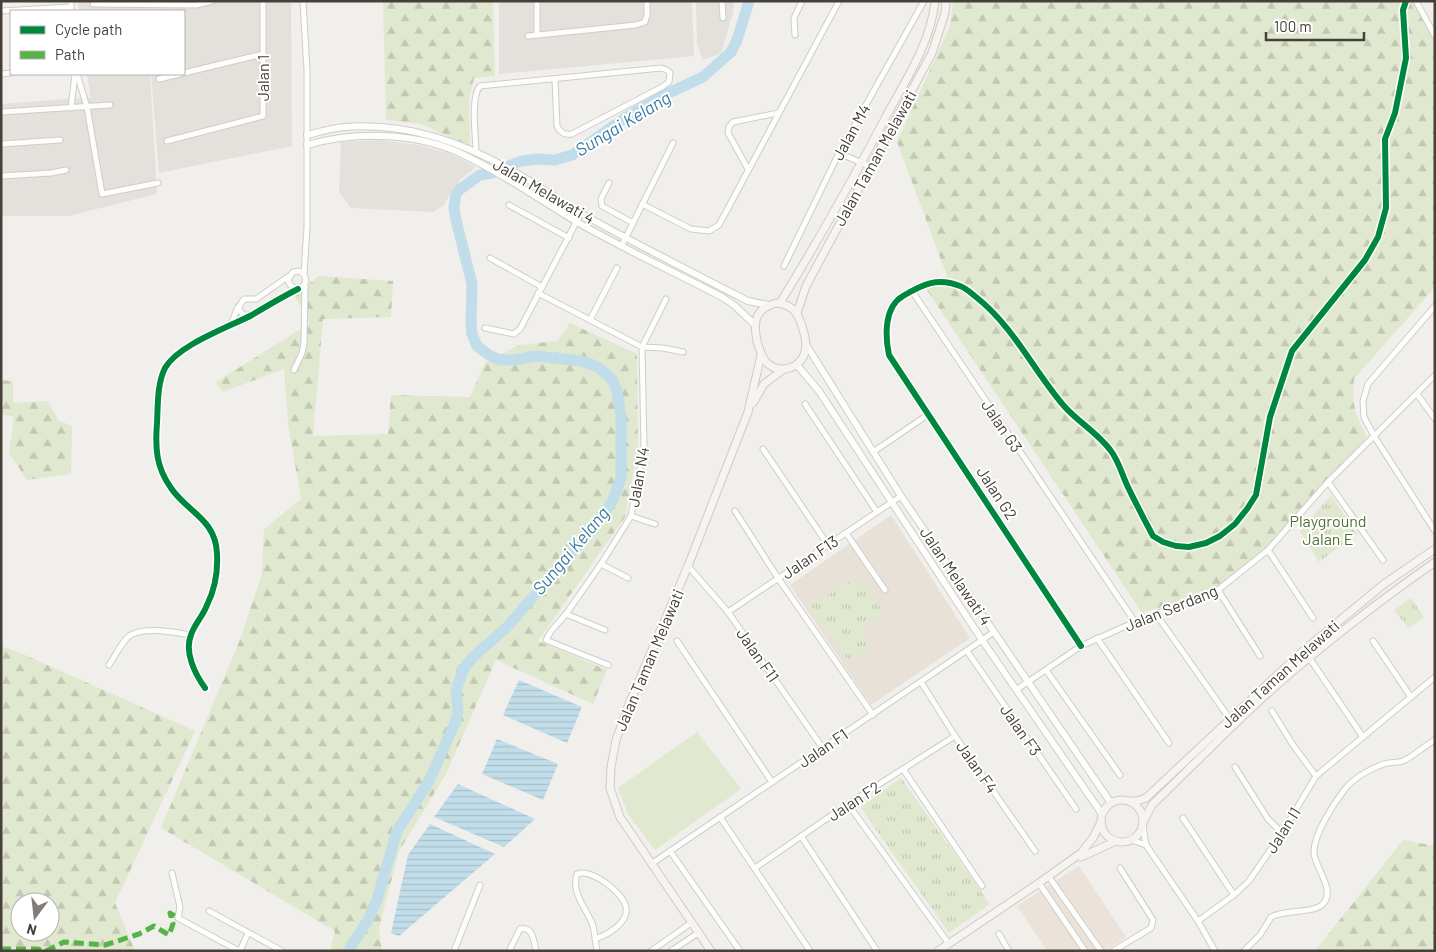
<svg xmlns="http://www.w3.org/2000/svg" width="1436" height="952" font-family="Barlow,sans-serif">
<style>
.residential{fill:#e4e0db}
.commercial{fill:#ebe3da}
.education{fill:#e7e1d8}
.grass{fill:#e0e8cf}
.forest{fill:url(#forest-firs);fill-rule:evenodd}
.park{fill:url(#park-tufts)}
.water{fill:url(#water-rules)}
.lines{fill:none;stroke-linecap:round;stroke-linejoin:round}
.river{stroke:#c1ddea;stroke-width:11}
.minor-casing{stroke:#cfcdca;stroke-width:7}
.tertiary-casing{stroke:#cfcdca;stroke-width:8}
.secondary-casing{stroke:#cfcbc4;stroke-width:9}
.minor{stroke:#fdfdfc;stroke-width:5}
.tertiary{stroke:#fdfdfc;stroke-width:6}
.secondary{stroke:#f6f4f0;stroke-width:7}
.quiet{stroke:#57b346;stroke-width:5;stroke-dasharray:10 5;stroke-linecap:butt}
.cycleway-casing{stroke:#fff;stroke-width:9}
.cycleway{stroke:#00873e;stroke-width:6}
.labels{text-anchor:middle;stroke-width:4;stroke-linejoin:round;paint-order:stroke}
.street-label{font-size:16px;fill:#464039;stroke:#fff}
.park-label{font-size:16px;fill:#4f7232;stroke:#fff}
.water-label{font-size:18px;font-style:italic;fill:#3b7ca0;stroke:#fff}
</style>
<defs>
<pattern id="forest-firs" width="22" height="20" patternUnits="userSpaceOnUse" patternTransform="scale(1.25)"><rect width="22" height="20" fill="#e0e8cf"/><path d="M5 1l3.5 6h-7zM16 11l3.5 6h-7z" fill="#c2c8b2"/></pattern>
<pattern id="park-tufts" width="24" height="20" patternUnits="userSpaceOnUse" patternTransform="scale(1.25)"><rect width="24" height="20" fill="#e0e8cf"/><path d="M3 7l-1-3M5 7V3M7 7l1-3M15 17l-1-3M17 17v-4M19 17l1-3" fill="none" stroke="#c2c8b2"/></pattern>
<pattern id="water-rules" width="6" height="5" patternUnits="userSpaceOnUse" patternTransform="scale(1.25)"><rect width="6" height="5" fill="#c1ddea"/><path d="M0 2.5h6" fill="none" stroke="#a7bfc9"/></pattern>
</defs>
<rect width="100%" height="100%" fill="#f1efec"/>
<g class="residential">
<path d="M78,1H291L292,146L159,173L151,74H184V11H79Z"/>
<path d="M499,1H692L694,56L499,74Z"/>
<path d="M696,1H734L733,13L721,53L703,60L697,44Z"/>
<path d="M87,74H150L157,194L68,216H1V104L66,99L91,98Z"/>
<path d="M379,140L418,145L451,154L476,167L461,179L451,192L444,205L433,212L351,208L339,192L341,142Z"/>
</g>
<path class="commercial" d="M1079,866L1126,937L1104,951H1047L1017,906Z"/>
<path class="education" d="M891,515L970,638L871,705L790,585Z"/>
<path class="grass" d="M697,732L741,789L655,850L628,814L618,788Z"/>
<g class="forest">
<path d="M383,1H493L495,76L474,78L469,99L470,146L421,124L386,120Z"/>
<path d="M953,1H1416L1435,39V287L1354,379C1351,407 1356,414 1368,439L1266,551L1221,588L1142,613L927,290L947,276L897,142L950,26Z"/>
<path d="M318,276L393,281L391,317L323,319L313,436L388,434L391,395L470,397L485,363L519,345L557,341L570,323L637,354L638,448L625,517L538,641L607,670L593,704L496,660L446,774L399,851L379,928L382,951H330L335,931L161,828L241,637L262,573L264,529L301,499L288,423L284,369L223,392L216,382L310,323L295,297Z"/>
<path d="M1,380L13,381V403L48,401L58,420L72,426L71,474L27,480L9,453L14,417L1,414Z"/>
<path d="M1,646L23,654L195,731L115,903L135,951H1ZM20,902H50V932H20Z"/>
<path d="M1403,840L1435,846V951H1315Z"/>
</g>
<g class="park">
<path d="M1331,495L1357,534L1319,562L1300,531Z"/>
<path d="M859,577L885,614L862,627L870,644L850,662L808,606Z"/>
<path d="M1411,598L1424,617L1408,628L1394,610Z"/>
<path d="M901,778L990,904L949,933L860,807Z"/>
</g>
<g class="water">
<path d="M519,680L582,707L567,743L503,715Z"/>
<path d="M497,739L558,764L543,800L482,774Z"/>
<path d="M458,784L535,819L504,847L434,817Z"/>
<path d="M430,824L495,854L399,936L391,933L408,855Z"/>
</g>
<g class="lines">
<path class="river" d="M348,951L368,920L377,900L397,831L428,783L455,723L458,712L456,690L464,668L472,658L507,627L593,528L612,502L621,478V416L617,391L612,379L598,367L582,361L536,356L514,360H500L489,355L477,346L472,334L471,322L472,284L456,220L454,208L456,194L459,190L480,175L492,173L521,161L537,159L555,160L572,155L625,118L662,96L703,77L731,52L737,40L749,1"/>
<g class="minor-casing">
<g id="minor">
<path d="M71,1V11"/>
<path d="M303,1L307,71V227L304,274L306,281L302,288C295,290 290,287 288,280L293,272L299,271L304,274"/>
<path d="M537,1V35"/>
<path d="M722,1L723,18"/>
<path d="M1416,1L1435,36"/>
<path d="M93,4L196,5L212,1"/>
<path d="M1,11L71,7"/>
<path d="M795,35L794,18L802,1"/>
<path d="M528,36L636,25L645,22L647,15V1"/>
<path d="M184,73L263,54"/>
<path d="M1,74L11,73"/>
<path d="M77,74L87,107L102,194L158,183"/>
<path d="M159,79L180,74"/>
<path d="M71,108L75,74"/>
<path d="M1,112L110,105"/>
<path d="M167,141L263,116V1"/>
<path d="M1,144L60,140"/>
<path d="M476,152C476,136 470,98 480,86L661,68L667,70L670,73L669,82L662,87L572,134C564,135 561,133 557,126L555,80"/>
<path d="M839,153L871,167"/>
<path d="M748,169L728,133L729,127L733,122L778,113"/>
<path d="M1,176L51,173L66,170"/>
<path d="M609,183L601,199L602,206L633,223"/>
<path d="M642,204L691,229L709,231L719,225L839,1"/>
<path d="M509,205L569,238"/>
<path d="M622,245L673,143"/>
<path d="M490,258L542,287"/>
<path d="M784,266L839,153L924,1"/>
<path d="M912,291L1135,622"/>
<path d="M538,293L642,347L663,348L683,352"/>
<path d="M1435,306L1368,384L1363,401L1364,417L1374,436L1435,531"/>
<path d="M248,315H243L239,309L240,305L244,299H256L289,276"/>
<path d="M590,320L617,268"/>
<path d="M231,324L238,307"/>
<path d="M485,328L514,334L520,329L581,213"/>
<path d="M294,370L302,353L304,343L305,285"/>
<path d="M1417,394L1435,419"/>
<path d="M805,404L877,512"/>
<path d="M763,449L828,545"/>
<path d="M873,452L929,414"/>
<path d="M1328,482L1383,560"/>
<path d="M735,511L778,578L873,715"/>
<path d="M631,516L655,524"/>
<path d="M846,533L885,590"/>
<path d="M1268,550L1313,618"/>
<path d="M601,564L628,578"/>
<path d="M688,566L728,612L822,747"/>
<path d="M1218,590L1260,656"/>
<path d="M728,612L901,496"/>
<path d="M566,614L605,630"/>
<path d="M1156,614L1232,722"/>
<path d="M1097,638L1169,743"/>
<path d="M677,641L772,782"/>
<path d="M1373,641L1411,697"/>
<path d="M1081,646L889,355C885,336 884,307 903,296C923,284 938,277 960,286C966,288 971,293 976,297C1014,327 1033,370 1064,406C1078,422 1098,433 1111,451C1118,460 1122,474 1127,485C1135,502 1144,519 1153,536L1163,542L1176,546L1189,547L1206,543L1220,536L1235,524L1247,509L1256,495L1270,417L1292,351L1365,260L1378,237L1386,208L1385,139L1395,113L1406,58L1403,10L1406,1"/>
<path d="M1304,650L1363,737"/>
<path d="M967,651L1076,809"/>
<path d="M109,665C115,656 120,646 126,639C138,625 174,632 190,635"/>
<path d="M608,665L546,640L551,631L566,614L601,564L631,516L644,448L642,347L666,299"/>
<path d="M1046,670L1120,775"/>
<path d="M921,682L955,736L1035,851"/>
<path d="M205,688C195,674 184,652 191,635C194,625 203,616 207,605C215,589 218,572 217,554C216,519 187,512 171,488C156,467 155,448 157,423C158,405 157,384 165,368C178,345 229,327 252,315C267,306 282,297 298,289"/>
<path d="M1016,690L1081,646L1135,622L1218,590L1268,550L1328,482L1435,375"/>
<path d="M1272,711L1293,745L1316,776"/>
<path d="M1235,767L1268,819L1282,833"/>
<path d="M903,769L982,886"/>
<path d="M848,804L949,944"/>
<path d="M720,817L810,951"/>
<path d="M1183,818L1234,895"/>
<path d="M1143,826L1146,845L1198,921L1215,951"/>
<path d="M801,836L877,951"/>
<path d="M1132,840L1146,845"/>
<path d="M670,851L740,951"/>
<path d="M651,864L994,632"/>
<path d="M755,868L848,804L955,736"/>
<path d="M172,873L180,907L178,918L239,951"/>
<path d="M1049,877L1101,951"/>
<path d="M1039,883L1085,951"/>
<path d="M209,911L282,951"/>
<path d="M1198,921L1234,895L1249,881L1282,833L1316,776L1435,677"/>
<path d="M999,934L1009,951"/>
<path d="M595,939C607,935 629,923 626,907C623,893 592,868 577,874C571,892 585,907 592,923C595,931 595,942 597,951"/>
<path d="M240,951L248,933"/>
<path d="M454,951L480,885"/>
<path d="M509,951L520,929C533,926 534,941 536,951"/>
<path d="M651,951L691,923"/>
<path d="M671,951L698,933"/>
<path d="M1113,951L1151,928L1153,920L1120,868"/>
<path d="M1244,951L1260,935L1271,917C1285,909 1313,914 1323,904C1336,890 1315,868 1314,853C1313,835 1334,803 1345,789C1354,778 1371,768 1384,764C1390,762 1397,763 1403,761C1414,756 1424,746 1435,740"/>
</g>
</g>
<g class="tertiary-casing">
<g id="tertiary">
<path d="M307,135C319,132 332,128 344,127C409,122 465,143 520,175C542,188 562,202 584,215C638,245 693,273 748,301L768,305"/>
<path d="M307,145C357,131 419,132 466,156C505,175 540,200 577,222C624,249 674,272 722,297L734,305L754,324"/>
<path d="M807,346L901,496L1111,803"/>
<path d="M797,365L819,391L982,640L1102,814"/>
</g>
</g>
<g class="secondary-casing">
<g id="secondary">
<path d="M776,303C795,304 800,317 804,333C806,340 807,345 805,352C800,369 779,375 766,362C761,356 759,348 757,341C753,321 755,309 776,303Z"/>
<path d="M780,303C818,241 854,177 888,113C907,78 931,42 935,1"/>
<path d="M797,313L806,286L932,53L945,13L946,1"/>
<path d="M753,403L764,384L784,369"/>
<circle cx="1122" cy="821" r="21"/>
<path d="M1129,801H1137L1146,798L1304,650L1384,584L1435,549"/>
<path d="M1143,822L1152,805C1204,755 1254,702 1310,657C1350,624 1392,592 1435,562"/>
<path d="M1081,857L1116,841"/>
<path d="M711,951L620,817L610,788L611,767L616,740L629,704L688,566L748,412L761,355"/>
<path d="M938,951L1039,883L1081,853L1093,838L1101,822"/>
</g>
</g>
<use href="#minor" class="minor"/>
<use href="#tertiary" class="tertiary"/>
<use href="#secondary" class="secondary"/>
<g class="quiet">
<path d="M1,949H38L43,951"/>
<path d="M46,951L64,942L105,945L139,934L154,926L169,935L173,924L170,913L178,918"/>
</g>
<g class="cycleway-casing">
<g id="cycleway">
<path d="M1081,646L889,355C885,336 884,307 903,296C923,284 938,277 960,286C966,288 971,293 976,297C1014,327 1033,370 1064,406C1078,422 1098,433 1111,451C1118,460 1122,474 1127,485C1135,502 1144,519 1153,536L1163,542L1176,546L1189,547L1206,543L1220,536L1235,524L1247,509L1256,495L1270,417L1292,351L1365,260L1378,237L1386,208L1385,139L1395,113L1406,58L1403,10L1406,1"/>
<path d="M205,688C195,674 184,652 191,635C194,625 203,616 207,605C215,589 218,572 217,554C216,519 187,512 171,488C156,467 155,448 157,423C158,405 157,384 165,368C178,345 229,327 252,315C267,306 282,297 298,289"/>
</g>
</g>
<use href="#cycleway" class="cycleway"/>
</g>
<g class="labels">
<g class="street-label">
<text transform="translate(263 78) rotate(-90)" y="6">Jalan 1</text>
<text transform="translate(851 132) rotate(-61)" y="6">Jalan M4</text>
<text transform="translate(875 158) rotate(-61)" y="6">Jalan Taman Melawati</text>
<text transform="translate(544 191) rotate(30)" y="6">Jalan Melawati 4</text>
<text transform="translate(1002 426) rotate(56)" y="6">Jalan G3</text>
<text transform="translate(638 477) rotate(-80)" y="6">Jalan N4</text>
<text transform="translate(997 493) rotate(57)" y="6">Jalan G2</text>
<text transform="translate(810 557) rotate(-34)" y="6">Jalan F13</text>
<text transform="translate(956 576) rotate(56)" y="6">Jalan Melawati 4</text>
<text transform="translate(1171 608) rotate(-22)" y="6">Jalan Serdang</text>
<text transform="translate(758 655) rotate(55)" y="6">Jalan F11</text>
<text transform="translate(649 660) rotate(-67)" y="6">Jalan Taman Melawati</text>
<text transform="translate(1280 674) rotate(-42)" y="6">Jalan Taman Melawati</text>
<text transform="translate(1021 730) rotate(55)" y="6">Jalan F3</text>
<text transform="translate(823 748) rotate(-34)" y="6">Jalan F1</text>
<text transform="translate(977 767) rotate(55)" y="6">Jalan F4</text>
<text transform="translate(854 801) rotate(-33)" y="6">Jalan F2</text>
<text transform="translate(1283 830) rotate(-58)" y="6">Jalan I1</text>
</g>
<g class="park-label">
<text x="1328" y="527">Playground<tspan x="1328" dy="18">Jalan E</tspan></text>
</g>
<g class="water-label">
<text transform="translate(623 124) rotate(-31)" y="6">Sungai Kelang</text>
<text transform="translate(571 551) rotate(-50)" y="6">Sungai Kelang</text>
</g>
</g>
<rect width="1436" height="952" fill="none" stroke="#464039" stroke-width="5"/>
<rect x="10" y="10" width="175" height="65" fill="#ffffff" stroke="#b5b3b0"/>
<rect x="20" y="26" width="25" height="8" fill="#00873e" stroke="#b5b3b0"/>
<text x="55" y="35" font-size="15" fill="#464039">Cycle path</text>
<rect x="20" y="51" width="25" height="8" fill="#57b346" stroke="#b5b3b0"/>
<text x="55" y="60" font-size="15" fill="#464039">Path</text>
<g transform="translate(35 917) rotate(195)"><circle r="24" fill="#ffffff" stroke="#b5b3b0"/>
<path d="M0-4L9 19L0 12L-9 19Z" fill="#827d78"/>
<text y="-8" font-size="14" font-weight="bold" text-anchor="middle" fill="#464039">N</text>
</g>
<path d="M1266 32v8h98v-8" fill="none" stroke="#464039" stroke-width="2.5"/>
<text x="1274" y="32" font-size="15" fill="#464039" stroke="#ffffff" stroke-width="4" paint-order="stroke">100 m</text>
</svg>
